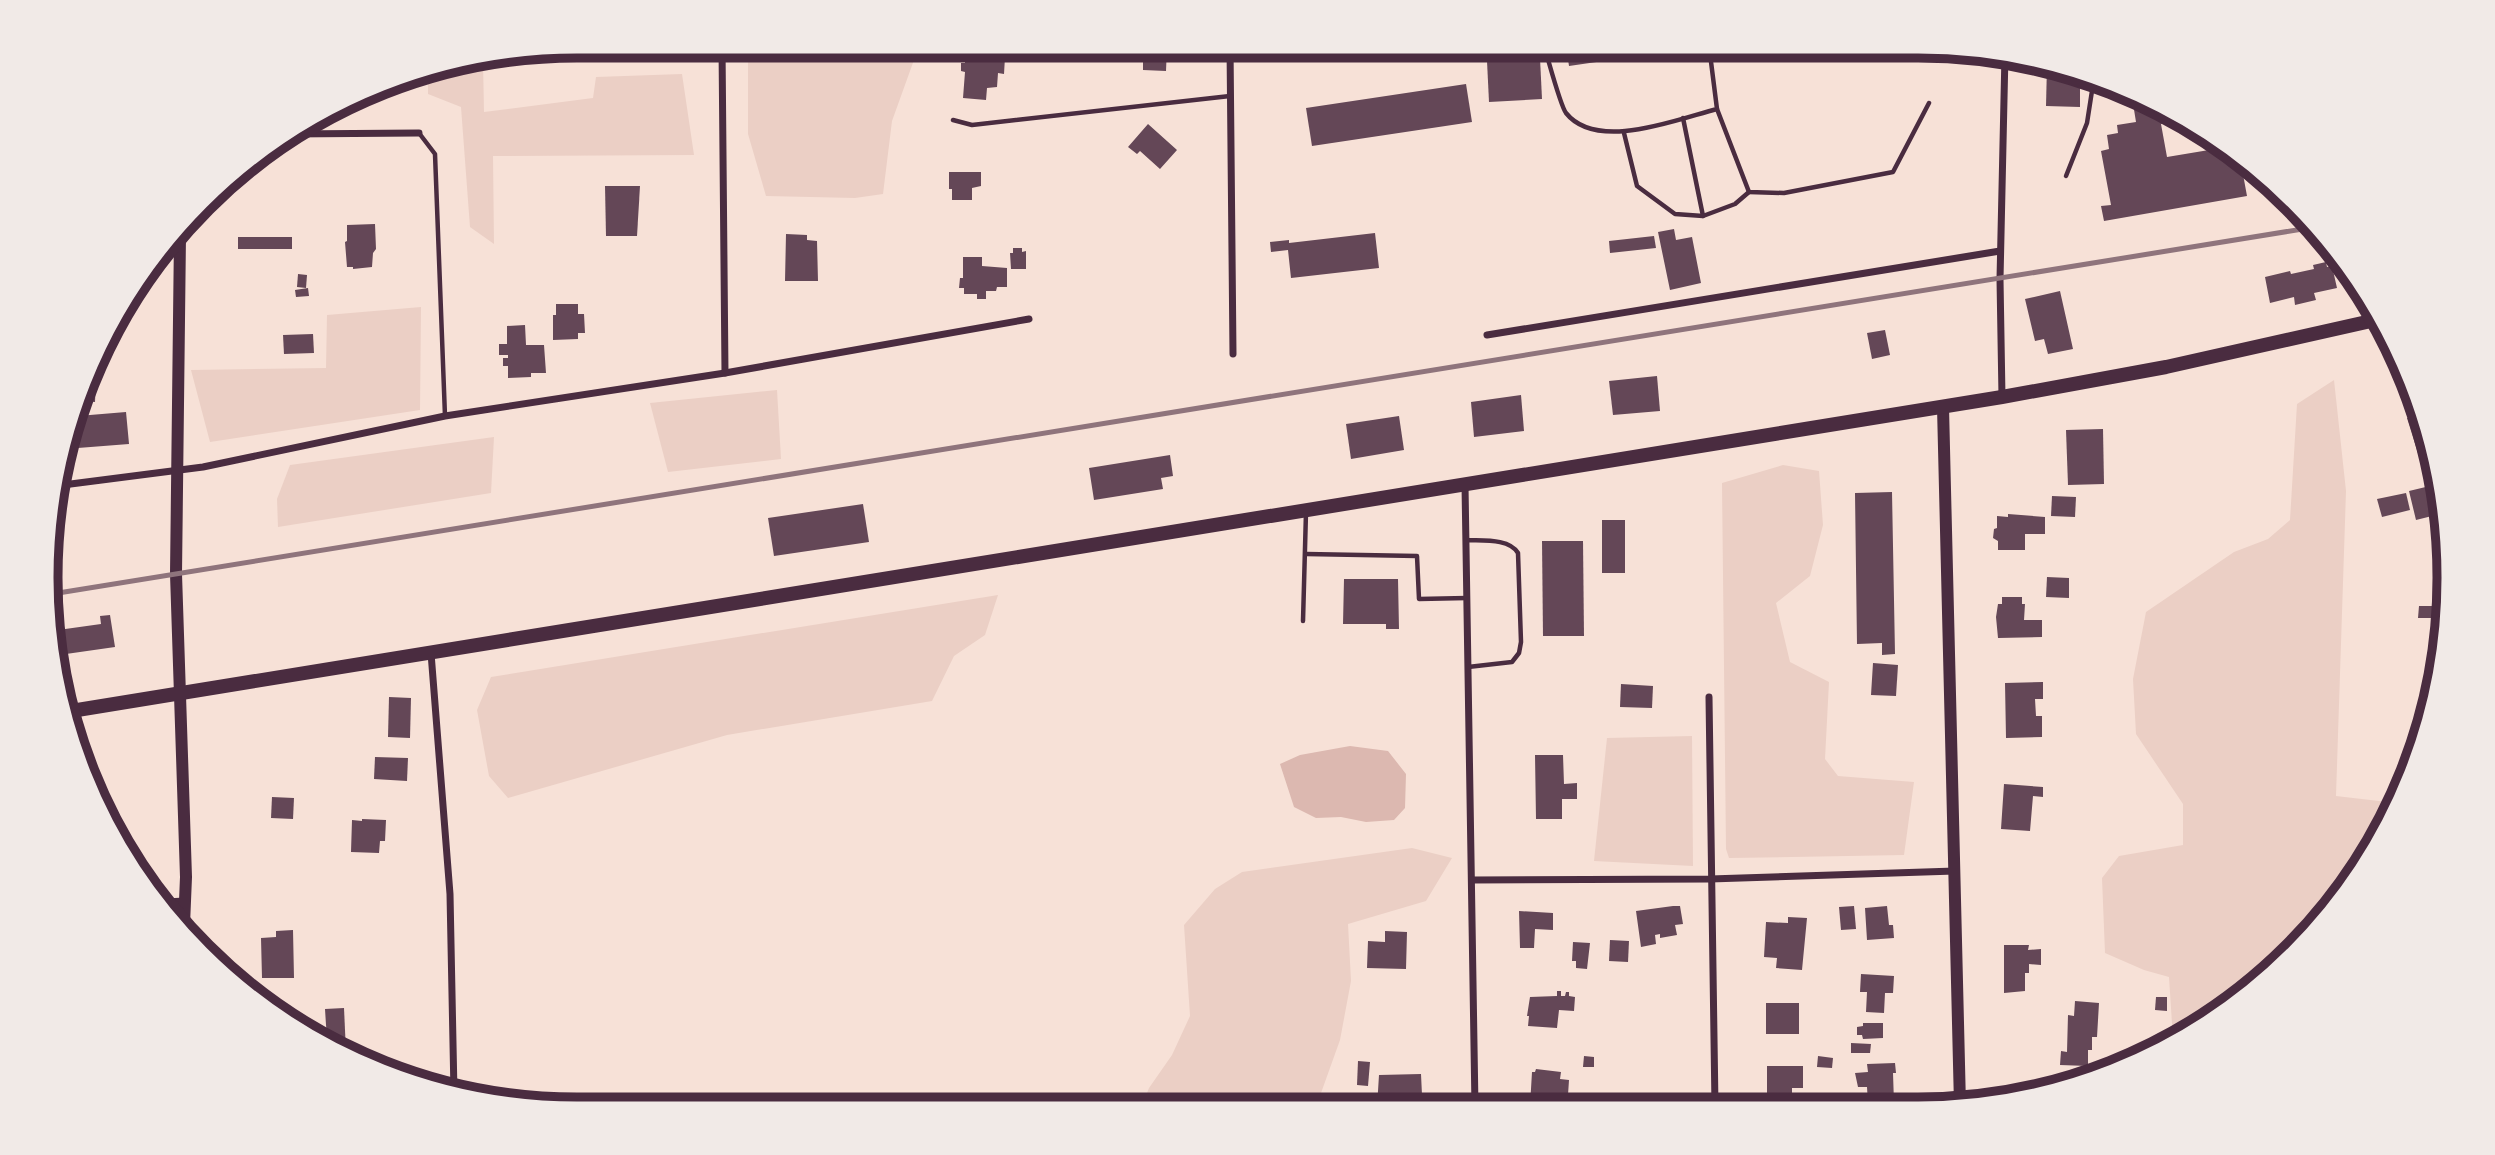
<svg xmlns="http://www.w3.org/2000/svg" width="2495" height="1155" font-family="'Varela Round',sans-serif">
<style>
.green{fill:#ebcfc5}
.water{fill:#dcb8b0}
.building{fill:#644757}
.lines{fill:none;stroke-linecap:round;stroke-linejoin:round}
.service{stroke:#4a2c40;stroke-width:4.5}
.minor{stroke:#4a2c40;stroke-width:7}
.tertiary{stroke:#4a2c40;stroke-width:12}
.primary{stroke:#4a2c40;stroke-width:14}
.rail{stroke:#8f747c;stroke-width:5}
.rim{fill:none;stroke:#4a2c40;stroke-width:9}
</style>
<rect width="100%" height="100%" fill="#f7e1d7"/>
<g class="green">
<path d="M748,46H919L892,121L883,194L855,198L766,196L748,134Z"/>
<path d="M1411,46H1472L1411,55Z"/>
<path d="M483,61L484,112L593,98L596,77L682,74L694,155L493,156L494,244L470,227L461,107L428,94V70Z"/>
<path d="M421,307L420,410L210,442L191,370L326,368L327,315Z"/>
<path d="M2334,380L2346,491L2336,796L2396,803L2340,901L2242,999L2173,1039L2169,977L2144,970L2105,953L2102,878L2119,856L2183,845V804L2136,734L2133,679L2146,612L2234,552L2268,539L2290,520L2297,404Z"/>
<path d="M777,390L781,459L668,472L650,403Z"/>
<path d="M494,437L491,493L278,527L277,499L290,465Z"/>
<path d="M1783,465L1819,471L1823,525L1810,576L1776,603L1790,662L1829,682L1825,759L1838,776L1914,782L1904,855L1729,858L1726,849L1722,483Z"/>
<path d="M998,595L985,635L954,656L932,701L727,735L508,798L489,776L477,710L491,677Z"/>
<path d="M1692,736L1693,866L1594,861L1607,738Z"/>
<path d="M1412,848L1452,858L1426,901L1348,924L1351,981L1340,1040L1316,1107L1141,1108L1149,1088L1172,1055L1190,1016L1184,925L1215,889L1242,872Z"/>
</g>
<path class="water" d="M1350,746L1388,751L1406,774L1405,808L1394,820L1366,822L1341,817L1316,818L1294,807L1280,764L1300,755Z"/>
<g class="building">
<path d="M1131,46H1167L1166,71L1143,70V58L1131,57Z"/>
<path d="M1566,46H1622L1624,58L1569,66Z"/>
<path d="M979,51L991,52L990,56L1005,57L1004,74L998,73L997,87L987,88L986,100L963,98L965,72L961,71V63H965V54L978,55Z"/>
<path d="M1540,58L1542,99L1489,102L1487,61Z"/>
<path d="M2047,65L2080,74V107L2046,106Z"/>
<path d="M1466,84L1472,122L1312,146L1306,108Z"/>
<path d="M2131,91L2174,114L2175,122L2161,124L2167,157L2227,147L2240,158L2247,196L2104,221L2101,206L2111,205L2101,151L2109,149L2107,135L2118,133L2117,125L2136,122Z"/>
<path d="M1148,124L1177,150L1160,169L1140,151L1137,154L1128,147Z"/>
<path d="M949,172H981V186L972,188V200H952V189H949Z"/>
<path d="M605,186H640L637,236H606Z"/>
<path d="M375,224L376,249L373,253L372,267L353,269V267H347L345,242L347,241V225Z"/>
<path d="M1674,229L1676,240L1692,237L1701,283L1670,290L1658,232Z"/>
<path d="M1375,233L1379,268L1291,278L1288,250L1271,252L1270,242L1289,240V243Z"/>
<path d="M786,234L807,235V240L817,241L818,281H785Z"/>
<path d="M1654,236L1656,248L1610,253L1609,241Z"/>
<rect x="238" y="237" width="54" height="12"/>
<path d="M1013,248H1022V252L1026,251V269H1011L1010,253H1013Z"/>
<path d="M963,257H982V266L1007,268V287H997L996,291H986V299H977V294H964V288H959L960,278H963Z"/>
<path d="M2326,262L2327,267L2332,266L2337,288L2314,293L2316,300L2295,305L2294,297L2270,303L2265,277L2290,271L2291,274L2314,269L2313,265Z"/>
<path d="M298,274L307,275L306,288L297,287Z"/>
<path d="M308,288L309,296L296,297L295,290Z"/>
<path d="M2060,291L2073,349L2048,354L2044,339L2035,341L2025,299Z"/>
<path d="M556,304H578V314H584L585,333H578V339L553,340V315H556Z"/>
<path d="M525,325L526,345H544L546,373H531V377L508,378V366H503V358H508V355H499V344H507V326Z"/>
<path d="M1885,330L1890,355L1872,359L1867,333Z"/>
<path d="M313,334L314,353L284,354L283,335Z"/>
<path d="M1657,376L1660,411L1613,415L1609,381Z"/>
<path d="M92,378H96L95,402L83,401Z"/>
<path d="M1521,395L1524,431L1474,437L1471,402Z"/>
<path d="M126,412L129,444L65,449L78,416Z"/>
<path d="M2421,414L2432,451L2429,452L2431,460L2421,463L2407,418Z"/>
<path d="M1399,416L1404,450L1351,459L1346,424Z"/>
<path d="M2103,429L2104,484L2068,485L2066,430Z"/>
<path d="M1170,455L1173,476L1161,478L1163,489L1094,500L1089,468Z"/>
<path d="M2434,485L2439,506L2434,507L2436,515L2416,520L2409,491Z"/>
<path d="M1892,492L1895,654L1882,655V643L1857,644L1855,493Z"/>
<path d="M2406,493L2410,510L2382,517L2377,499Z"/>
<path d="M2052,496L2076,497L2075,517L2051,516Z"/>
<path d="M863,504L869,542L774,556L768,518Z"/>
<path d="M2008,514L2045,517V534H2025V550H1998V541L1993,538L1994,529L1997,528V516L2008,517Z"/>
<rect x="1602" y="520" width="23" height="53"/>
<path d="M1542,541H1583L1584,636H1543Z"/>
<path d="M2047,577L2069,578V598L2046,597Z"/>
<path d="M1344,579H1398L1399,629H1386V624H1343Z"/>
<path d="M2002,597H2022V604H2025L2024,620H2042V637L1998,638L1996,617L1998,604H2002Z"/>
<path d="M2419,606H2440V618H2418Z"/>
<path d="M110,615L115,647L52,656L51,631L101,624L100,616Z"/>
<path d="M1873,663L1898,665L1896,696L1871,695Z"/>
<path d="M2043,682V699H2035L2036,716H2042V737L2006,738L2005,683Z"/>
<path d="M1621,684L1653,686L1652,708L1620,707Z"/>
<path d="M389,697L411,698L410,738L388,737Z"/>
<path d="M1535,755H1563L1564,784L1577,783V799H1562V819H1536Z"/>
<path d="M375,757L408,758L407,781L374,779Z"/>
<path d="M2004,784L2043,787V797L2033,796L2030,831L2001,829Z"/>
<path d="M272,797L294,798L293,819L271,818Z"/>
<path d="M362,819L386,820L385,841H380L379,853L351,852L352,820L362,821Z"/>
<path d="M1673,906H1680L1683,924L1675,925L1677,935L1660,938V934L1655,935L1656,944L1641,947L1636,911Z"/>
<path d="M1854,906L1856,929L1841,930L1839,907Z"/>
<path d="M1887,906L1889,925H1893L1894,938L1867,940L1865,908Z"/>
<path d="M1519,911L1553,913V930L1535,929L1534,948H1520Z"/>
<path d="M1788,917L1807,918L1802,970L1776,968L1777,958L1764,957L1766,922L1788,923Z"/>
<path d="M293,930L294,978H262L261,938L276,937V931Z"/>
<path d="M1385,931L1407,932L1406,969L1367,968L1368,941L1385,942Z"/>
<path d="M1610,940L1629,941L1628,962L1609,961Z"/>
<path d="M1573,942L1590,943L1587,969L1576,968V961H1572Z"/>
<path d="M2004,945H2029L2028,950L2041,949V965L2029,964V973H2025V991L2004,993Z"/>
<path d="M1861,974L1894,976L1893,993H1885L1884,1013L1866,1012L1867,992H1860Z"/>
<path d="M1557,991H1561V996H1565L1566,992H1569V996L1575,997L1574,1011L1559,1010L1557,1028L1528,1026L1529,1016H1527L1530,997L1557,996Z"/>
<path d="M2156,997H2167V1011L2155,1010Z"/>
<path d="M2075,1001L2099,1003L2097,1037H2092V1050H2088V1066L2060,1065L2061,1051L2067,1052L2068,1015L2074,1016Z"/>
<rect x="1766" y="1003" width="33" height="31"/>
<path d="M344,1008L346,1052L327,1040L325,1009Z"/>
<path d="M1863,1023H1883V1038L1863,1039L1862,1035H1857V1027L1863,1026Z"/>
<path d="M1851,1043L1871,1044L1870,1053H1851Z"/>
<path d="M1584,1056L1594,1057V1067H1583Z"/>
<path d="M1818,1056L1833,1058L1832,1068L1817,1067Z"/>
<path d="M1358,1061L1370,1062L1368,1086L1357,1085Z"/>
<path d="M1895,1063L1896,1073H1893L1894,1103L1868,1104L1867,1087H1858L1855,1073L1868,1072L1867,1064Z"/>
<path d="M1767,1066H1803V1088H1792V1106H1767Z"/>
<path d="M1536,1069L1561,1072L1560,1079L1569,1080L1568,1095L1562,1094L1561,1106H1530L1532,1072H1535Z"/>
<path d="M1421,1074L1422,1095H1418L1419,1107H1377L1379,1075Z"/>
</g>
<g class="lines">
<g class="service">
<path d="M1544,46C1548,58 1560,105 1566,113C1597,152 1678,119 1717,109L1709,46"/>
<path d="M1717,109L1749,192L1784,193L1893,172L1929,103"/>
<path d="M1683,118L1703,216"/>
<path d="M953,120L972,125L1230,96"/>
<path d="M419,133L435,154L445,416"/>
<path d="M1624,133L1637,186L1675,214L1703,216L1735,204L1749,192"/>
<path d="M2066,176L2087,123L2094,78"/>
<path d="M1466,540C1482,541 1509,538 1518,553L1521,642L1519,653L1512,662L1468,667"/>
<path d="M1306,554L1417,556L1419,599L1467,598"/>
<path d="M1303,621L1306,512"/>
</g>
<g class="minor">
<path d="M722,46L725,373"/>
<path d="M1230,46L1233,354"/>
<path d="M288,134L419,133"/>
<path d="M1487,335L2000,251"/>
<path d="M2002,397L2000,279L2005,54"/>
<path d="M1465,485L1475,1107"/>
<path d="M55,486L203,467L445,416L725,373L1029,319"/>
<path d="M431,653L450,894L454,1093"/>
<path d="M1709,697L1715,1106"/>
<path d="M1472,880L1710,879L1955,871"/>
<path d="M165,902L185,901"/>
</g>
<g class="tertiary">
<path d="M180,235L176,574L186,877L184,925"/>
<path d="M1943,407L1960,1105"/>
</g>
<path class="primary" d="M65,712L2002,397L2166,367L2380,319"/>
<path class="rail" d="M52,594L2315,227"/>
</g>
<path d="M0 0H2495V1155H0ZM577 58H1918A519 519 0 0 1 2437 577V578A519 519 0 0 1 1918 1097H577A519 519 0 0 1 58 578V577A519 519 0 0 1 577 58Z" fill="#f1eae7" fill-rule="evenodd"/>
<path class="rim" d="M577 58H1918A519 519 0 0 1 2437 577V578A519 519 0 0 1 1918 1097H577A519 519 0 0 1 58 578V577A519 519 0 0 1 577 58Z"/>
</svg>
